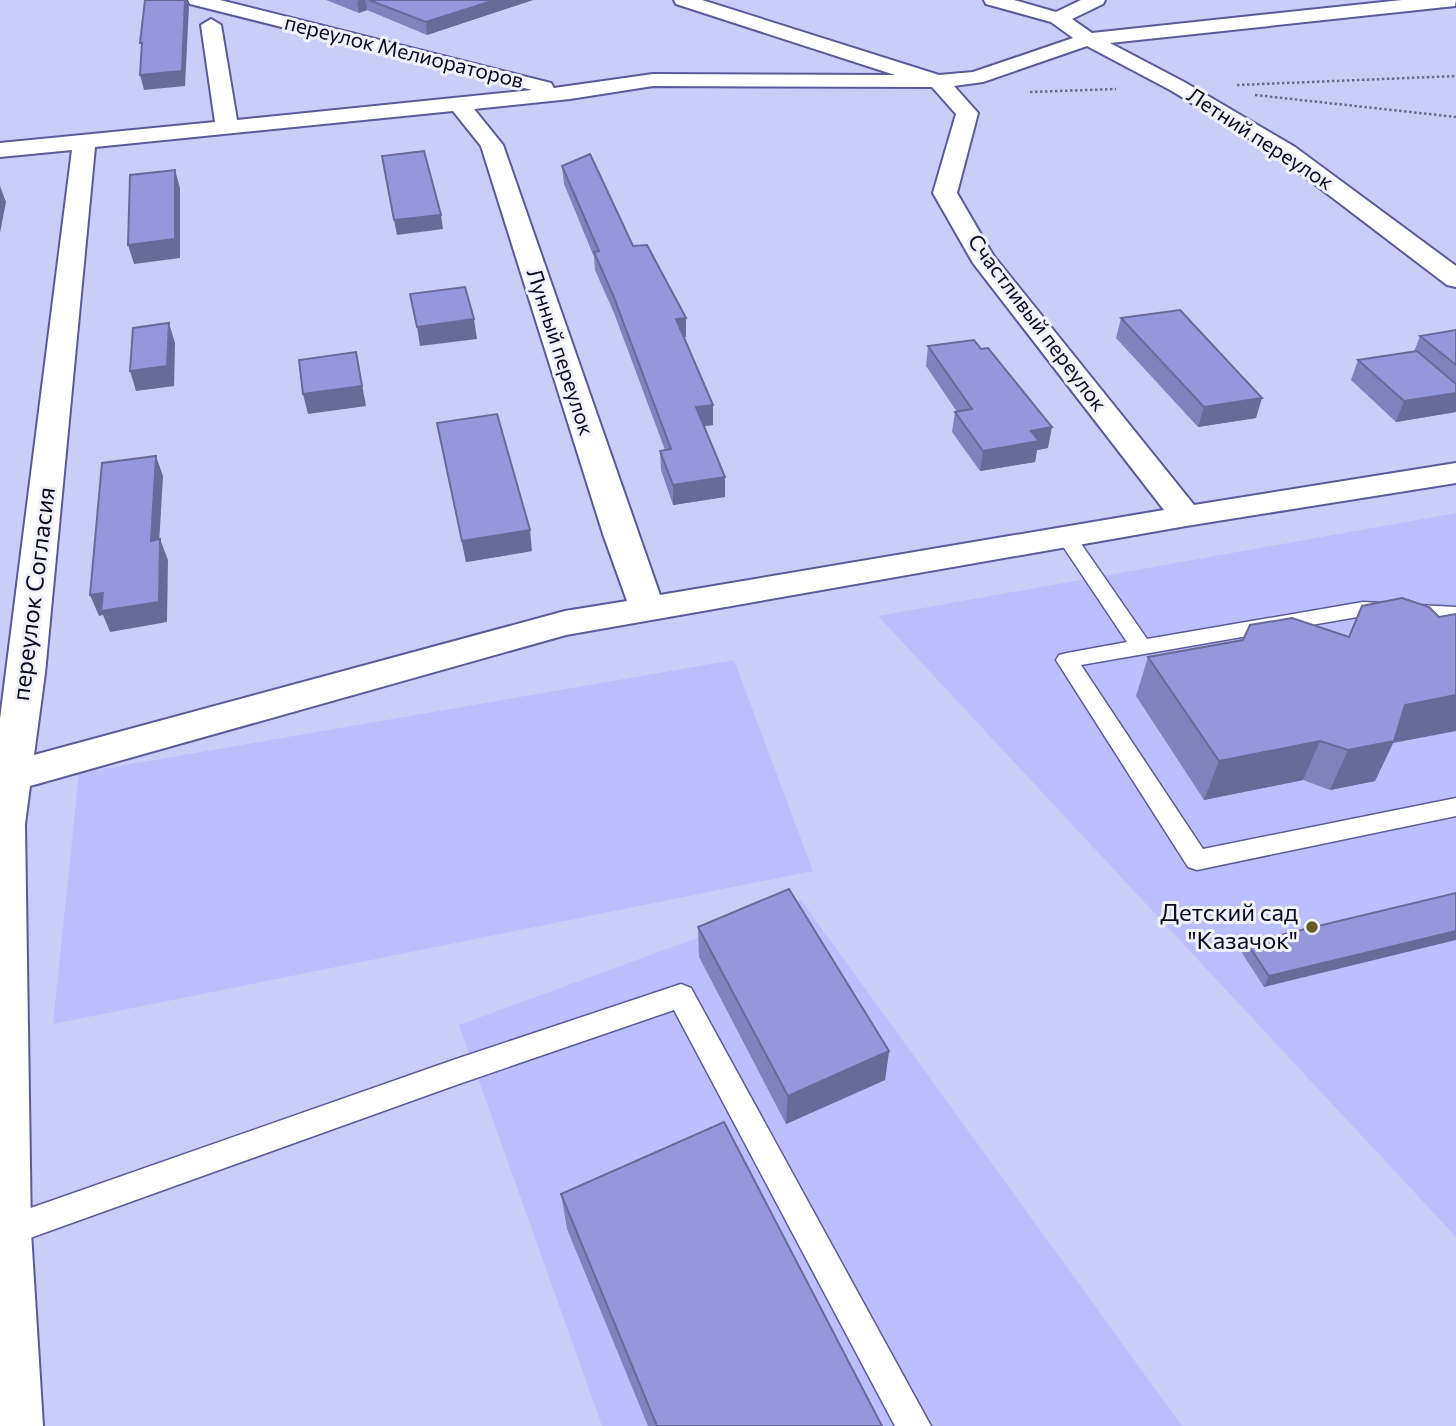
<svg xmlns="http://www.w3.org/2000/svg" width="1456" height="1426" font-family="Commissioner,sans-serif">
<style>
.built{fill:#bcbffe}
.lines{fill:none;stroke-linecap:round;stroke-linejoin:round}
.service-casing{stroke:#5a5a9a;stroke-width:3}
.minor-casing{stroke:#5a5a9a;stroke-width:4}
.path{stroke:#6b6b8d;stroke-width:2.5;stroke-dasharray:2.5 2.5;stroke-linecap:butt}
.service{fill:#fff;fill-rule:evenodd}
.minor{fill:#fff;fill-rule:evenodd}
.wall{fill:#8082bd}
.shaded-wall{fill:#686a9a}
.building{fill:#9597dc;stroke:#686a9a;stroke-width:2}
.poi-dot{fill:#635d29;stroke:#f1f2f9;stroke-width:2.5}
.labels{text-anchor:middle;stroke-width:6;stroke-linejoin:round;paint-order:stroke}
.far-street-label{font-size:21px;fill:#0b0922;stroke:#f1f2f9}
.street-label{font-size:24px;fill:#0b0922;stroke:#f1f2f9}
.poi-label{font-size:24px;fill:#0b0922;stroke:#f1f2f9;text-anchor:end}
</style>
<rect width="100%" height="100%" fill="#cbcdf9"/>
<g class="built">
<path d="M1456,513V1237L878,616Z"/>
<path d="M734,660L813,871L53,1024L79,773Z"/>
<path d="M801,900L1182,1426H602L459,1025Z"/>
</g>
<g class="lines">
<g class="service-casing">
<g id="service">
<path d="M1066,530L1073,532L1147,639L1363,602L1456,607V621L1363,616L1081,665L1203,849L1456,798V816L1197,870L1188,867L1056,660L1059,655L1067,653L1127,642L1056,536L1059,532Z"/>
<path d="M681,984L691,988L931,1426H895L674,1010L456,1085L5,1247L0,1245V1219L5,1217L456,1059Z"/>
</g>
</g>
<g class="minor-casing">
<path id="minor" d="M188,0H220L551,83L554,88L653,74L895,75L676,4L674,0H702L939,75L973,72L1073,38L1051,22L986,4L984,0H1014L1056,12L1081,0H1105L1103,4L1072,19L1092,33L1402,0H1456L1455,6L1110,43L1186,83L1295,147L1456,266V287L1447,285L1279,157L1172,91L1087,46L983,82L954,86L978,113L957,193L993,255L1194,505L1456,463V483L1186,526L566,635L30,786L25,824L31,1232L43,1426H0V719L72,150L0,157V143L215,122L201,25L211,19L221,25L237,120L532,90L190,4ZM653,86L932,87L956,114L933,193L973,263L1164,510L660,595L503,145L474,109L570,99ZM453,111L481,146L603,534L627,601L565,611L34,755L45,673L95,147Z"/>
</g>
<g class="path">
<path d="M1237,85L1456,76"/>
<path d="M1030,92L1116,89"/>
<path d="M1255,95L1456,117"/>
</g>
<use href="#service" class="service"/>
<use href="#minor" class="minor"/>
</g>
<g class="wall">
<path d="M326,0H533L427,35L367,10L359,13Z"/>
<path d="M562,166L633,246L686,337H684L713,425L704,426L725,477V497L673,505L661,470L660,451L665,450L614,313L595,270L594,257L564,184Z"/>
<path d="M1121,318L1256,418L1198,427L1116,338Z"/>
<path d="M1456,330V412L1396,422L1351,380L1358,360L1414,352L1420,336Z"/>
<path d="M928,346L1048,448L1037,450L1035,462L980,471L952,432L955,412H957L926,366Z"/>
<path d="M437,423L532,551L466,562Z"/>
<path d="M1439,617L1393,743L1375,781L1330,790L1303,780L1204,800L1136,696L1148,657L1349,637Z"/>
<path d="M1456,893L1264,987L1242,953L1247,943Z"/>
<path d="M698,927L889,1051L885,1080L786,1124L699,957Z"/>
<path d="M561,1194L882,1426H648L567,1229Z"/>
</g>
<g class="shaded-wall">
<path d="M185,0H187L189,6L185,86L144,90L140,75Z"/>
<path d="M360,0H365L367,10L359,13L357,1Z"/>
<path d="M495,0H533L427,35L426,22Z"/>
<path d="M175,170L180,188V258L134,264L128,245Z"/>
<path d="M0,186L6,202L0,233Z"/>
<path d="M441,215L443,229L397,235L394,220Z"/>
<path d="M686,318V337L676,338V319Z"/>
<path d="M474,319L477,339L420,346L417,327Z"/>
<path d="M169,323L175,343L174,386L136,391L130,371Z"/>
<path d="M356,352L366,406L308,414L303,394Z"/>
<path d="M1456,393V412L1396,422L1404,401Z"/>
<path d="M1262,398L1256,418L1198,427L1204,407Z"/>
<path d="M713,405V425L696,427V407Z"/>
<path d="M1052,427L1048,448L1037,450L1035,462L980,471L983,451L1031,431Z"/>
<path d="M156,456L163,476L158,562L151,541Z"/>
<path d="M725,477V497L673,505V485Z"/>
<path d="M530,530L532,551L466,562L462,541Z"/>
<path d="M160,539L168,560L167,622L110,632L103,615L99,616L90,595L103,593Z"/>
<path d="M1456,695V731L1393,743L1375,781L1330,790L1348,750L1405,705Z"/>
<path d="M1320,741L1303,780L1204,800L1219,761Z"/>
<path d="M1456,931V940L1264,987L1269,976Z"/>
<path d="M889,1051L885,1080L786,1124L788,1096Z"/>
</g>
<g class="building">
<path d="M145,0H185L182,71L140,75L142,43H140Z"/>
<path d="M369,0H495L426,22Z"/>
<path d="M424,151L441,215L394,220L382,156Z"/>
<path d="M590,154L633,246L647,245L686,318L676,319L713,405L696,407L725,477L673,485L660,451L671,449L613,295L594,252L599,251L562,166Z"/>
<path d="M175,170V239L128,245L130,175Z"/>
<path d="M465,287L474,319L417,327L410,294Z"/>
<path d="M1180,310L1262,398L1204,407L1121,318Z"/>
<path d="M169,323L167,366L130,371L133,328Z"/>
<path d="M1456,330V365L1420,336Z"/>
<path d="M974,340L981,349L988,348L1052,427L1031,431L1039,441L983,451L955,412L972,409L928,346Z"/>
<path d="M1417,351L1456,384V393L1404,401L1358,360Z"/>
<path d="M356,352L362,386L303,394L299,360Z"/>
<path d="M497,414L530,530L462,541L437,423Z"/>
<path d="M156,456L151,541L160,539L159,602L101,611L103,593L90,595L102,463Z"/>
<path d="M1402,598L1429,607L1439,617L1456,614V695L1405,705L1394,741L1348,750L1320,741L1219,761L1148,657L1243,640L1250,625L1292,618L1349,637L1362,606Z"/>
<path d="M789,889L889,1051L788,1096L698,927Z"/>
<path d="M1456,893V931L1269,976L1247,943Z"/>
<path d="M724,1122L882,1426H657L561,1194Z"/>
</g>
<circle class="poi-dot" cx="1312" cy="927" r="7"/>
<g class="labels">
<g class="far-street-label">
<text transform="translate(404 52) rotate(14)" y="7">переулок Мелиораторов</text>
<text transform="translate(1260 139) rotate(33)" y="7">Летний переулок</text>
<text transform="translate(1037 323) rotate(53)" y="7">Счастливый переулок</text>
<text transform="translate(560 352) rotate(72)" y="7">Лунный переулок</text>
</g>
<g class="street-label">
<text transform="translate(34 594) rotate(-83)" y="8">переулок Согласия</text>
</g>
<g class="poi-label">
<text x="1298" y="921">Детский сад<tspan x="1298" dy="28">"Казачок"</tspan></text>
</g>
</g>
</svg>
